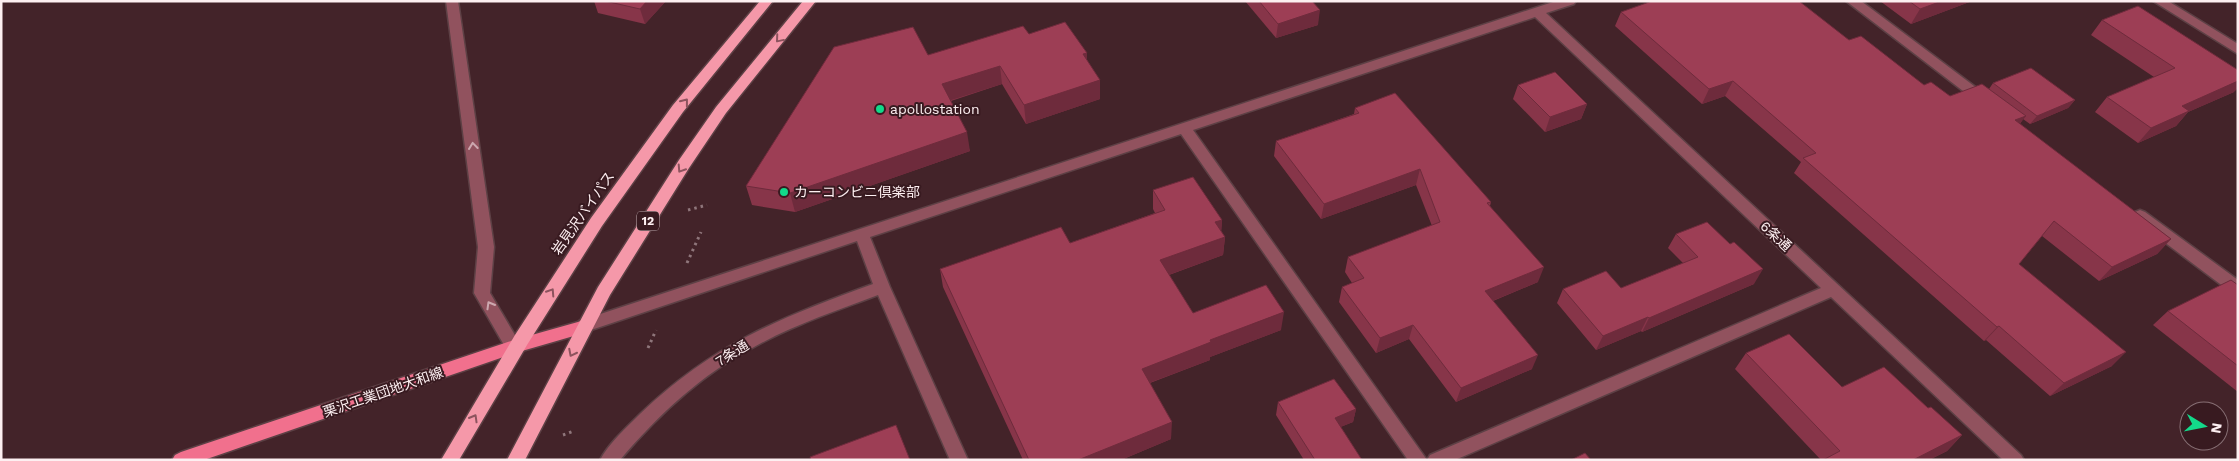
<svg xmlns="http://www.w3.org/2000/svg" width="2239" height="461" font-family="'Work Sans','Noto Sans JP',sans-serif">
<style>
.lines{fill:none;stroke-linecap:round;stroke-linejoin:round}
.minor-casing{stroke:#5d4045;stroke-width:3}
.major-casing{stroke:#5d4045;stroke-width:3}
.highway-casing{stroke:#5d4045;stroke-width:3}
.path{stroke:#8f767b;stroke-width:3;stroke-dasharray:2.5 4;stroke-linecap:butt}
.minor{fill:#91525e;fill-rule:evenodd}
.major{fill:#f1708d;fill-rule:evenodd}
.highway{fill:#f598a9;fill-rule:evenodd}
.wall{fill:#873549}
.shaded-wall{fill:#6e2b3c}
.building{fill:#9d3e55;stroke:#6e2b3c}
.oneway{stroke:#8d535e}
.oneway2{stroke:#cca8af}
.poi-dot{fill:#13d98a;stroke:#381a20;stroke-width:2}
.labels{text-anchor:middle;stroke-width:4;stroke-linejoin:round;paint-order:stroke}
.shield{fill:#381a20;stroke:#c2afb2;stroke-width:1}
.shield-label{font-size:12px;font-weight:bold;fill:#fdeff1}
.poi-label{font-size:14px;fill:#fdeff1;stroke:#381a20;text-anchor:start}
.street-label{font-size:14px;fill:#fdeff1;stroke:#381a20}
</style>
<rect width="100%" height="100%" fill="#432329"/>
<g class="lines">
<g class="minor-casing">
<g id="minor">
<path d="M446,1H458L494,247L490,293L522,347L520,352L514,354L508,352L474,293L478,247Z"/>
<path d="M1556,1H1576L1574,4L1546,13L2021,455L2024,460H2003L1831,297L1455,460H1427L1430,455L1821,288L1535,17L1193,130L1427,460H1408L1181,134L870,237L890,287L968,460H950L878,295C836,311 793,325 754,347C702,374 658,415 620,460H600C609,443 627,427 640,414C713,344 780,318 873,284L857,241L585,332L579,331L577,326L579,321Z"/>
<path d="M1846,1H1861L1990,98L1992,101L1990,104H1980Z"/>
<path d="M2153,1H2168L2238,44V54Z"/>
<path d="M2140,210L2145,212L2238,280V295L2232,293L2135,220L2133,216L2135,212Z"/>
</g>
</g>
<g class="major-casing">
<path id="major" d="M585,320L591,321L593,326L591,331L515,353L204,460H172L175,455L181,452L514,340Z"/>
</g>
<g class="highway-casing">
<g id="highway">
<path d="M760,1H773L683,112L602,226L527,345L459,460H441L515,335L591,218L673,105Z"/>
<path d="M803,1H816L726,113L689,168L610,295L525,460H507L598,287L679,160L716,107Z"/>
</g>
</g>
<g class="path">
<path d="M688,210L707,205"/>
<path d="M687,263L701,232"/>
<path d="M648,348L656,330"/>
<path d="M563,435L574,431"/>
</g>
<use href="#minor" class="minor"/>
<use href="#major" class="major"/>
<use href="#highway" class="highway"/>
</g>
<g class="wall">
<path d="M594,1H666L645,24L598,13Z"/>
<path d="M1245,1H1312L1318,25L1276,38Z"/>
<path d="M1880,1H1972L1911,24Z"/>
<path d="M1621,12L1849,40L1924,85L1950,96L1989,89L1993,83L2075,100L2068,108L2030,124L2023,119L2020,124L2171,239L2157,254L2099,281L2042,236L2019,264L2112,366L2050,396L1986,340L1984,341L1794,173L1801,162L1725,96L1702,104L1615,26Z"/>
<path d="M2102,20L2234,92L2188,112L2176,126L2138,143L2095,112L2107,97L2154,77L2091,35Z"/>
<path d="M1029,34L1087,53V60L1100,99L1026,124L1002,84L951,101L970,151L795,212L752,205L746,186L928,55Z"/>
<path d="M1518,85L1587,104L1581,119L1545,132L1513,99Z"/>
<path d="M1355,108L1491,202L1490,206L1538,282L1493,301L1532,369L1456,402L1409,339L1376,353L1339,302L1342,287L1352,283L1345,272L1348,257L1432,226L1416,185L1321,219L1274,156L1276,141L1354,114Z"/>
<path d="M1153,190L1222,220L1221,231L1225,237L1223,255L1169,275L1193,313L1281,330L1210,357V360L1150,383L1171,439L1121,460H1023L943,287L940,269L1070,243L1155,213L1153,209Z"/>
<path d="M1676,234L1754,284L1642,332L1641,331L1596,350L1557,303L1563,289L1621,288L1683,263L1668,248Z"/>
<path d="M2238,285V392L2153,325L2168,311Z"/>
<path d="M1746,353L1842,387L1928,408L1962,435L1947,451L1929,460H1821L1735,369Z"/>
<path d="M1278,402L1356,409L1353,422L1340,427L1362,460H1304L1276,415Z"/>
</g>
<g class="shaded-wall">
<path d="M647,1H666L645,24L640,9Z"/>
<path d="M1942,1H1972L1911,24L1920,9Z"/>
<path d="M1320,10L1318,25L1276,38L1278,24Z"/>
<path d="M1087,53V72L1083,54Z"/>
<path d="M1000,66L1002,84L945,102L942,84Z"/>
<path d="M1100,80V99L1026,124L1024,105Z"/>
<path d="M1733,81L1725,96L1702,104L1709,89Z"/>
<path d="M2238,81V88L2234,92L2188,112L2176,126L2138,143L2151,128L2182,106Z"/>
<path d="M2075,100L2068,108L2030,124L2037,116Z"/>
<path d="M1587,104L1581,119L1545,132L1550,117Z"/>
<path d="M2026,116L2014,131L2015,120Z"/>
<path d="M967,132L970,151L795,212L790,193Z"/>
<path d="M1420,169L1416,185L1321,219L1324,204Z"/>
<path d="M1222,220L1221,238L1215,222Z"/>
<path d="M1225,237L1223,255L1160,278V260Z"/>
<path d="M2171,239L2157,254L2099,281L2112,267Z"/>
<path d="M1544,267L1538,282L1480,306L1485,291Z"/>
<path d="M1763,269L1754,284L1642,332L1649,318Z"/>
<path d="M1284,312L1281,330L1210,357V360L1141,386L1142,369L1210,340Z"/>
<path d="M1648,317L1641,331L1596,350L1603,336Z"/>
<path d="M1413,325L1409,339L1376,353L1380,338Z"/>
<path d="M1999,326L1986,340L1984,341L1997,327Z"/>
<path d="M2126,352L2112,366L2050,396L2064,383Z"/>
<path d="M1538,355L1532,369L1456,402L1461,388Z"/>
<path d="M1356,409L1353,422L1331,431L1335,418Z"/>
<path d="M1172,422L1171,439L1121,460H1078Z"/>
<path d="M1962,435L1947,451L1929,460H1913Z"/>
</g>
<g class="building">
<path d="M605,1H647L640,9Z"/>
<path d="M1259,1H1312L1320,10L1278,24Z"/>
<path d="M1652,1H1799L1849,40L1861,36L1924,85L1931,82L1950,96L1982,84L2026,116L2015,120L2171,239L2112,267L2054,221L2019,264L2126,352L2064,383L1999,326L1997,327L1803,158L1816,153L1733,81L1709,89L1621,12Z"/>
<path d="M1909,1H1942L1920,9Z"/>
<path d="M2138,6L2238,70V81L2182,106L2189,111L2151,128L2107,97L2175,68L2102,20Z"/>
<path d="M1065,22L1087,53L1083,54L1100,80L1024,105L1000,66L942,84L967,132L790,193L746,186L834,47L913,27L928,55L1023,26L1029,34Z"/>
<path d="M2031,68L2075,100L2037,116L1993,83Z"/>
<path d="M1555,72L1587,104L1550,117L1518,85Z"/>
<path d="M1395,93L1491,202L1487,203L1544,267L1485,291L1538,355L1461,388L1413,325L1380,338L1342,287L1364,278L1348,257L1440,222L1420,169L1324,204L1276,141L1359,113L1355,108Z"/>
<path d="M1193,177L1222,220L1215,222L1225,237L1160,260L1193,313L1266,285L1284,312L1210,340L1211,342L1142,369L1172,422L1078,460H1029L940,269L1061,227L1070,243L1165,210L1153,190Z"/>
<path d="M1707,222L1730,244L1734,242L1763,269L1649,318L1648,317L1603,336L1563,289L1606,271L1621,288L1698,257L1676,234Z"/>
<path d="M2231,280L2238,285V366L2168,311Z"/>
<path d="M1789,334L1842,387L1884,367L1928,408L1931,407L1962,435L1913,460H1823L1840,451L1746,353Z"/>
<path d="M1334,379L1356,409L1335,418L1362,460H1315L1278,402Z"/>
<path d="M896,425L910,460H811L810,457Z"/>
<path d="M1585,453L1591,460H1571Z"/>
</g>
<defs><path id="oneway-chevron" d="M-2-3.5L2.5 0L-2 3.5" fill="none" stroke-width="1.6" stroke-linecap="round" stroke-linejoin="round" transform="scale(1.25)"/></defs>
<g class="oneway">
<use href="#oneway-chevron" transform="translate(779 39) rotate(130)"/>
<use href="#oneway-chevron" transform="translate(685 102) rotate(-52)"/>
<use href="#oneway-chevron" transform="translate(681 169) rotate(123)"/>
<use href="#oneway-chevron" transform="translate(551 292) rotate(-57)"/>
<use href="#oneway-chevron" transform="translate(572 353) rotate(117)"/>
<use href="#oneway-chevron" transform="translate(474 418) rotate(-60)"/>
</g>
<g class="oneway2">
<use href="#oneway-chevron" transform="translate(473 146) rotate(-97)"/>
<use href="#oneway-chevron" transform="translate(490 305) rotate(-120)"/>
</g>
<g class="poi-dot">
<circle cx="880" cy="109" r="5"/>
<circle cx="784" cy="192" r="5"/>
</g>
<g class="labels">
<rect class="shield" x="637" y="211.5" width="22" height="19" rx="4"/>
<g class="shield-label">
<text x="648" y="225">12</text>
</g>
<g class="poi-label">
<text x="890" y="114">apollostation</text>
<text x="794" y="197">カーコンビニ倶楽部</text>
</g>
<g class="street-label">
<text transform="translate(583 213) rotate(-55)" y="5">岩見沢バイパス</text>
<text transform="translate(1776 236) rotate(43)" y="5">6条通</text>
<text transform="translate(732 353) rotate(-32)" y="5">7条通</text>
<text transform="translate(383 392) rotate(-19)" y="5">栗沢工業団地大和線</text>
</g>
</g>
<rect width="2239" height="461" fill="none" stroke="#fdeff1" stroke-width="5"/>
<g transform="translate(2204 426) rotate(100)"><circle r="24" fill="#381a20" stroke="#876f74"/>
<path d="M0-4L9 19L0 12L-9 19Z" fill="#13d98a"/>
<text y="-8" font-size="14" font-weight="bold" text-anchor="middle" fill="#fdeff1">N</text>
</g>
</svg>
